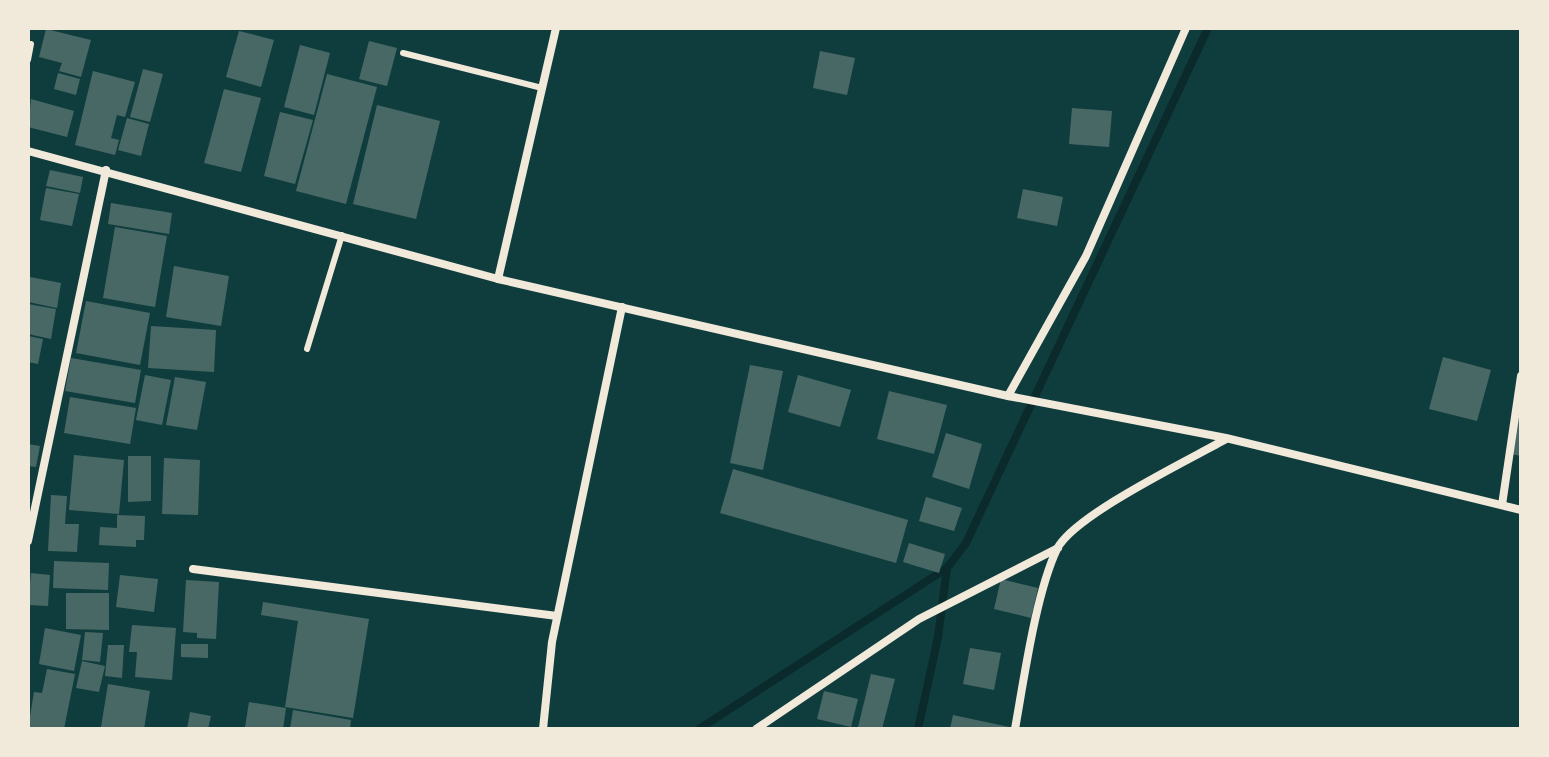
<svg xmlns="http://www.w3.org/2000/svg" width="1549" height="757" font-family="'Source Sans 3',sans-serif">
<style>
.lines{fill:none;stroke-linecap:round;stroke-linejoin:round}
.stream{stroke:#0a2a2b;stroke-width:8}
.building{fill:#486865}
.service{stroke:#f1e9da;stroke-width:6}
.minor{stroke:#f1e9da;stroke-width:8}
</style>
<rect width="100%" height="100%" fill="#0f3d3e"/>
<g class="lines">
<g class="stream">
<path d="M699,729L947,568L966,543L1208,28"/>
<path d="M918,729L938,637L947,568"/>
</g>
</g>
<g class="building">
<path d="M46,29L91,40L81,77L59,71L62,63L39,57Z"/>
<path d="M239,31L274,40L261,87L226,77Z"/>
<path d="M369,41L397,48L387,86L359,79Z"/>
<path d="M300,45L330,53L314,115L284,107Z"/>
<path d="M820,51L855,58L847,95L813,88Z"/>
<path d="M143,69L163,74L150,122L130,117Z"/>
<path d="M93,71L135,82L125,117L117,115L111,138L119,140L115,155L75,145Z"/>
<path d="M58,73L80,79L76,95L54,89Z"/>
<path d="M327,74L377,87L346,204L296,191Z"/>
<path d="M224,89L261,98L241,172L204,163Z"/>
<path d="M31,99L74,111L67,137L28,127Z"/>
<path d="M377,105L440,121L416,219L353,204Z"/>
<path d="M1072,108L1112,111L1109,147L1069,144Z"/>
<path d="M280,112L313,120L295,184L264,176Z"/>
<path d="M127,118L149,124L141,156L118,150Z"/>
<path d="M50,170L83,177L80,193L46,186Z"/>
<path d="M46,188L79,194L72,226L40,220Z"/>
<path d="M1023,189L1063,197L1057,226L1017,218Z"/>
<path d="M111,203L172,213L169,234L108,224Z"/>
<path d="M115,227L167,236L155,307L103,298Z"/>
<path d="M174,266L229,276L221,326L166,317Z"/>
<path d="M30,277L61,283L57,308L28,302Z"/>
<path d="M86,301L150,313L140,365L76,353Z"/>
<path d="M28,304L56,309L51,339L28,334Z"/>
<path d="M151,326L216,330L214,372L148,368Z"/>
<path d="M28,336L43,339L38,364L28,362Z"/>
<path d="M1443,357L1491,370L1477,421L1429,409Z"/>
<path d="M71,358L141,370L135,403L65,391Z"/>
<path d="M750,365L783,371L763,470L730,463Z"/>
<path d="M145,375L171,380L162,425L136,420Z"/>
<path d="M798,375L851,390L840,427L788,412Z"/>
<path d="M175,377L206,382L197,430L166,425Z"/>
<path d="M889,391L947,405L934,454L877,439Z"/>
<path d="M70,397L136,408L130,444L64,433Z"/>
<path d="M1520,410L1521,411V456L1511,454Z"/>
<path d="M946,433L982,444L969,489L932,477Z"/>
<path d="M28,444L40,446L36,467L28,466Z"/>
<path d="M74,455L124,460L119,514L69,510Z"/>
<path d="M128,456H151V501L128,502Z"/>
<path d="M164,458L200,460L198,515L162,514Z"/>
<path d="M733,469L908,520L896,563L720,513Z"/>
<path d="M51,495L67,496L65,524H79L77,552L48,551Z"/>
<path d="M926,497L962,508L954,531L919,521Z"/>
<path d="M117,515L145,516L144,540H136V547L99,545L100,527L117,528Z"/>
<path d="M909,543L945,554L939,573L903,562Z"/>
<path d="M54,561L109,563L108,590L53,588Z"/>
<path d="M31,573L50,575L48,606L28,605Z"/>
<path d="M120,575L158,579L154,612L116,607Z"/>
<path d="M1001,579L1038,588L1031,618L994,609Z"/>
<path d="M186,580L219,582L216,639L197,638V633L183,632Z"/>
<path d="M66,593H109V630L66,629Z"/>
<path d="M263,602L369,619L353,718L285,707L298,621L261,615Z"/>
<path d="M132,625L176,628L172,680L135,677L137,652H129Z"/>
<path d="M45,628L81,635L74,671L39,664Z"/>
<path d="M85,632L103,633L100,662L82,660Z"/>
<path d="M181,644H208V658L181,657Z"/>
<path d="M108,645H124L122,678L105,676Z"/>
<path d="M970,648L1001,653L994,690L963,684Z"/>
<path d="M82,661L105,666L99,692L76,688Z"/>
<path d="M47,669L75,674L64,729H28L34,692L42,693Z"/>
<path d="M871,674L895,679L882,729L858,727Z"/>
<path d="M108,684L150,691L144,729L101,727Z"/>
<path d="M824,691L858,699L851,727L817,719Z"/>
<path d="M249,702L286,708L283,729L245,727Z"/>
<path d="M293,710L351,720L350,729H290Z"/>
<path d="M190,712L211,716L208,729H187Z"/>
<path d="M953,715L1014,728V729H950Z"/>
</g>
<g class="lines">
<g class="service">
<path d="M403,53L542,88"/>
<path d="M28,60L31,44"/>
<path d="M307,349L342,235"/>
</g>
<g class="minor">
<path d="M28,151L498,279L1008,396L1226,438L1521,510"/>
<path d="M498,279L556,28"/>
<path d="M1008,396L1086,256L1186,28"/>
<path d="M1502,505L1521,376"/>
<path d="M28,541L106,170"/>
<path d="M193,569L557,616"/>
<path d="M543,729L552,642L622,307"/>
<path d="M756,729L919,619L1058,548"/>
<path d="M1015,729C1024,679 1036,593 1057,549C1074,515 1189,460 1226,439"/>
</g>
</g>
<rect width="1549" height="757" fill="none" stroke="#f1e9da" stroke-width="60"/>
</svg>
